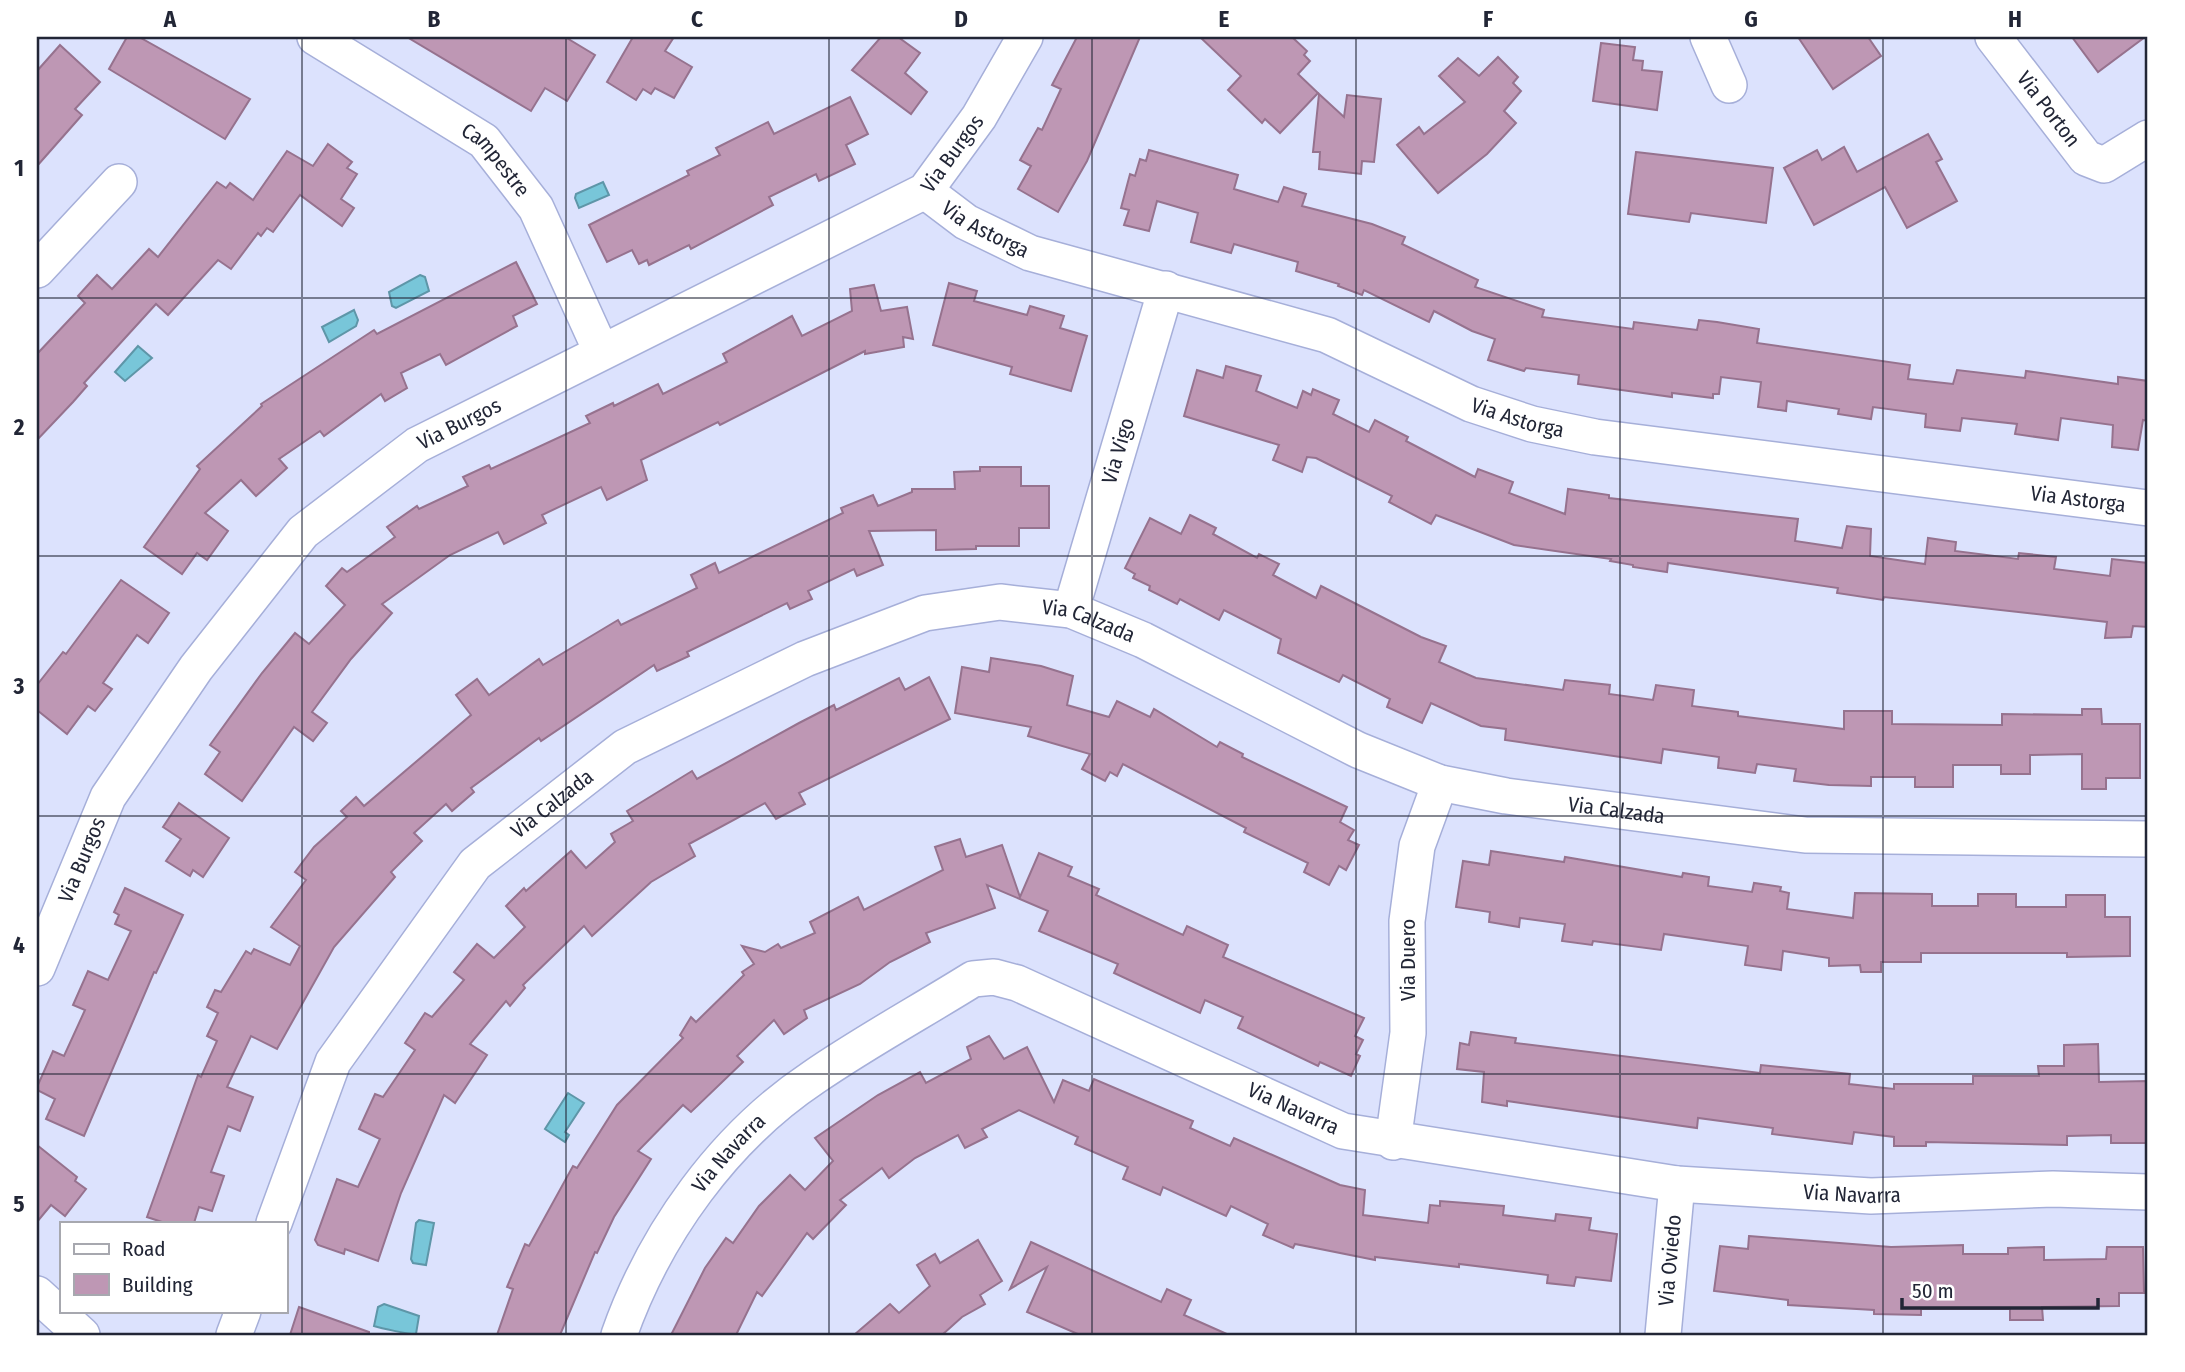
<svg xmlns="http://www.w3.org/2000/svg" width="2185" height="1372" font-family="'Fira Sans Condensed',sans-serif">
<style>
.water{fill:#78c6d9;stroke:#5e96a8;stroke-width:2}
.building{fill:#be97b4;stroke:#96728e;stroke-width:2}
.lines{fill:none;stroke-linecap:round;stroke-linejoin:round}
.minor-casing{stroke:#a6afd9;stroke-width:38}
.minor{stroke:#fff;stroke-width:35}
.grid{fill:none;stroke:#222636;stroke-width:2;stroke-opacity:0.55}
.labels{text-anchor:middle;stroke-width:5;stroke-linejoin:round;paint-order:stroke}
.street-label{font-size:21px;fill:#222636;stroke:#fff}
.neatline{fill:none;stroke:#222636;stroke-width:2.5}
.grid-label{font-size:23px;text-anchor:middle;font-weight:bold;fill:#222636}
</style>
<rect width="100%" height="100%" fill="#dce2fd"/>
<g class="water">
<path d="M603,182L609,195L579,208L575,198L576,194Z"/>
<path d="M420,275L425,277L429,291L396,308L392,306L389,292Z"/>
<path d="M354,310L358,320L356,326L329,342L322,327Z"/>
<path d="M138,346L152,358L125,381L115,372Z"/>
<path d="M568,1093L584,1103L565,1132L569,1135L565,1142L545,1129Z"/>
<path d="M419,1220L434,1223L426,1265L413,1263L411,1259L416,1223Z"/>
<path d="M384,1304L419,1316L416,1334C411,1335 380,1328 374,1326L378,1307Z"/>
</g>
<g class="building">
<path d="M127,37H139L250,99L225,139L109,69Z"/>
<path d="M407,37H565L595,55L567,101L545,88L531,111Z"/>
<path d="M633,37H674L665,51L692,67L674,98L655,88L651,94L643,89L636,100L607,82Z"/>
<path d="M881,37H898L920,53L905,73L927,92L911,114L852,70Z"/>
<path d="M1077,37H1140L1087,161L1058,212L1018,189L1031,166L1020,160L1038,128L1042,130L1061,89L1052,85Z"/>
<path d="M1200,37H1292L1307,51L1304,55L1310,61L1298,74L1318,93L1280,133L1265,119L1262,123L1228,90L1241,76Z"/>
<path d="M1798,37H1868L1881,56L1833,89Z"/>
<path d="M2072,37H2145L2098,72Z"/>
<path d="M1601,43L1635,47L1633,60L1643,61L1642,70L1662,72L1657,110L1593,101Z"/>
<path d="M60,45L100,82L75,109L82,115L37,166V71Z"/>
<path d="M1498,57L1518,77L1513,83L1521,91L1504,111L1516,123L1487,154L1438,193L1397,145L1419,127L1424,134L1465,102L1439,76L1458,58L1479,76Z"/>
<path d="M1319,94L1344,117L1347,95L1381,99L1374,162L1362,161L1361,174L1319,169L1320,152H1313Z"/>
<path d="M850,97L868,134L846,145L855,164L819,181L816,174L769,197L773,205L691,249L689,245L649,265L647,260L639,264L632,250L607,262L589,225L689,175L687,171L720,155L716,148L768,122L774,134Z"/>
<path d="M1928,134L1942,159L1936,162L1957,201L1907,228L1885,187L1814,225L1784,168L1817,150L1822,160L1844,147L1857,172Z"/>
<path d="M328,144L352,162L347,168L357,174L341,199L354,208L342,226L300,195L273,232L267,228L261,236L258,233L231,269L218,260L168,315L156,304L84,383L87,386L73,402L37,440V354L85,303L78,296L97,275L112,289L149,249L158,257L217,182L226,188L230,183L253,200L287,151L313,166Z"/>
<path d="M1149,150L1238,175L1234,189L1278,202L1284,187L1306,194L1302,206L1372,224L1405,237L1402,244L1478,280L1475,287L1544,310L1542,317L1633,329L1634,322L1697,330L1699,320L1717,322L1759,329L1757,343L1910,365L1908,379L1953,384L1957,370L2025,378L2026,371L2118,384V377L2148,381V421L2143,420L2138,450L2112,447L2113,425L2061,418L2058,440L2015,434L2017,424L1962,418L1960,431L1925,427L1926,414L1873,407L1871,419L1838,414L1839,409L1787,401L1786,411L1758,407L1761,382L1721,377L1719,394H1713V398L1672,393V397L1578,384L1579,375L1526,368L1524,371L1488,360L1495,339L1472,331L1434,311L1429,322L1364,290L1362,295L1338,286L1339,284L1296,271L1298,262L1234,244L1231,253L1191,242L1198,213L1157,201L1149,231L1124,225L1129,210L1121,208L1130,174L1135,176L1140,159L1146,161Z"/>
<path d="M1636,152L1773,168L1766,223L1691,213L1689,222L1628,214Z"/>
<path d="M516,262L537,304L513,316L517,326L446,365L440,354L401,373L407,388L385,401L381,394L324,436L320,431L279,459L287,468L256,496L241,480L205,513L228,531L207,560L197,553L182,574L144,547L200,469L197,466L262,406L261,404L374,330L377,334Z"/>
<path d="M949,283L977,291L974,301L1027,315L1030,306L1064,316L1060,328L1087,336L1071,391L1010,374L1012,367L933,345Z"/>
<path d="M874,285L881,311L907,307L913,339L903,337L904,347L865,354V351L720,425L718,422L641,460L647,480L607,500L601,487L542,515L546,523L504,544L498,532L450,555L382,604L392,613L351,659L312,712L327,723L313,741L294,727L242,801L205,774L220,752L210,745L262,673L295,633L309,644L345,605L326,586L342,568L347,572L395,537L387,527L417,506L419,509L468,486L463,477L489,465L491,469L590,423L586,416L613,403L614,406L658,384L663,394L727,362L723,354L792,316L802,336L852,311L850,289Z"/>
<path d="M1226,366L1261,376L1256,391L1297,408L1303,391L1311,395L1313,389L1339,400L1333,414L1369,432L1375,420L1408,437L1406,441L1475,477L1478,469L1513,482L1509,493L1565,514L1568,489L1609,495V498L1798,519L1795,541L1842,548L1847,526L1871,529L1870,556L1925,564L1928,538L1956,542L1955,551L2018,559L2019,553L2056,557L2054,569L2110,576L2112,559L2148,563V627L2133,626L2131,637L2105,638L2107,622L1884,597L1883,600L1837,593L1838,588L1668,563L1667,572L1633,567V565L1610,561L1611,559L1514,545L1436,515L1431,524L1389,502L1392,496L1316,458L1307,457L1302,472L1273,460L1279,445L1184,416L1197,370L1223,378Z"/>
<path d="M980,467H1021V486H1049V528H1019V546H976V549L936,550V530L869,531L883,565L857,576L854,569L808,591L812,599L790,609L787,603L687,652L689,656L657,671L654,665L541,741L539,738L471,788L474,792L452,811L446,804L414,833L422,841L391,872L395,877L334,947L277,1049L251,1036L227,1087L253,1097L240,1131L228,1126L211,1172L224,1176L212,1211L199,1207L194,1223H165L147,1217L198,1075L201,1077L217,1041L207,1036L218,1013L207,1007L215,990L221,992L246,951L251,954L254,949L290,965L300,946L271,927L306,880L295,872L314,847L347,817L341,811L356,797L364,806L471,715L456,695L477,679L489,695L539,659L543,665L618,620L621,625L697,588L691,575L715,563L719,573L843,513L841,508L873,495L878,506L912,492V489H955L954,472L980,471Z"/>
<path d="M1190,515L1216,528L1213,534L1257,558L1259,554L1279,564L1273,575L1316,598L1321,586L1421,637L1446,646L1439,662L1476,678L1563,690L1565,680L1610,685L1609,694L1653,700L1656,685L1694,690L1692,706L1738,712V716L1844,729V711H1892V724L2002,725V714L2082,715V709H2101L2102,724H2140V778H2106V789H2082V754L2030,755V774H2001V765H1953V787H1915V777H1871V786L1829,785L1794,781L1796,769L1757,764L1755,773L1718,768L1719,757L1663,749L1661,763L1505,740L1506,729L1481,726L1431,703L1422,723L1387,707L1390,699L1343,675L1339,682L1278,653L1281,639L1224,610L1219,620L1180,599L1177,604L1149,590L1150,586L1133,578L1135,574L1125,568L1150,518L1181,534Z"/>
<path d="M121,580L169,613L148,643L137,635L103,683L112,689L95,711L88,706L67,734L37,710V685L63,652L66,654Z"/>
<path d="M991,658L1041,666L1073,676L1067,705L1109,717L1117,701L1150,717L1154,709L1217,747L1220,742L1243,754L1242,757L1347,807L1340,822L1354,830L1348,840L1359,845L1346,870L1339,866L1329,885L1304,872L1308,863L1244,832L1246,828L1123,764L1117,776L1110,772L1105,781L1082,769L1090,754L1028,736L1031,727L955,713L962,667L989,672Z"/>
<path d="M929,677L950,719L799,793L805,804L776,819L765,803L689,844L695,856L651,882L592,936L584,926L523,985L525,988L510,1006L506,1001L470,1044L487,1055L455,1103L444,1095L401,1193L378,1261L345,1249L344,1254L318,1245L315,1240L337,1179L358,1187L380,1139L359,1129L375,1094L383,1097L415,1050L405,1043L425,1013L432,1017L464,980L454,972L477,944L494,958L525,927L506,906L524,888L526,891L571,851L586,868L615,842L611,834L633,821L627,811L692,771L697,779L799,723L834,705L836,710L899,678L905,690Z"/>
<path d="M179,803L229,838L203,877L193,870L190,876L166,861L181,839L163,827Z"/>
<path d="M960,839L966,857L1002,845L1020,897L1039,853L1072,867L1068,876L1099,889L1096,895L1183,935L1187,926L1228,945L1223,957L1364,1018L1355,1036L1363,1040L1356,1054L1360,1056L1351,1076L1320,1062L1318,1066L1238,1028L1243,1017L1205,1000L1200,1013L1114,973L1118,964L1039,931L1048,911L987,885L995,908L926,933L930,942L890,962L860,984L804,1010L807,1018L784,1034L774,1020L737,1056L743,1062L691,1112L683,1105L638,1151L651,1159L614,1217L597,1253L595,1252L560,1335H497L513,1289L507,1287L525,1244L529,1246L573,1166L577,1168L617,1105L683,1038L680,1035L691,1017L696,1022L744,975L742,972L754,964L742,946L765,952L778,944L781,948L815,933L810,922L858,897L864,910L943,870L935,847Z"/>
<path d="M1491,851L1564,862L1565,857L1682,877L1683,873L1709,877L1708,886L1752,892L1754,883L1781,887L1780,891L1789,893L1787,909L1853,918L1855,893L1932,894V906H1978V894H2016V907H2066V895H2105V917H2130V956L2067,957V953H1921V962H1881V972H1861L1860,965L1829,966V958L1783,951L1781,970L1745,965L1748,946L1664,934L1661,950L1593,941L1592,945L1562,941L1565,924L1520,918L1519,927L1489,922L1490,912L1456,907L1463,861L1489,865Z"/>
<path d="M125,888L183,915L156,973L154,972L84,1136L46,1119L55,1099L37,1090V1087L53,1051L64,1056L85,1010L73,1005L88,971L108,980L131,931L115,924L119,915L114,912Z"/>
<path d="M1471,1032L1516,1038L1515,1043L1760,1073L1761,1065L1850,1074L1849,1084L1894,1089V1084H1973V1076H2039L2038,1066H2064V1045L2098,1044L2099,1082L2148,1081V1143H2111V1135L2067,1136V1145L1926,1142V1146H1894V1137L1854,1132L1852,1144L1772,1134L1773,1128L1698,1118L1697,1128L1507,1101V1106L1482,1102L1484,1072L1457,1069L1460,1043L1469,1045Z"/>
<path d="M989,1036L1004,1059L1027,1047L1054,1102L1063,1080L1089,1091L1094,1079L1193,1121L1190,1128L1230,1146L1234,1138L1340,1185L1365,1190L1363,1215L1428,1223L1430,1205L1440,1206V1201L1504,1206L1503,1215L1555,1221L1556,1214L1591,1218L1589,1230L1617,1234L1611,1281L1576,1277L1574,1286L1547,1283L1548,1275L1459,1264V1267L1375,1257V1260L1295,1244L1293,1248L1263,1235L1268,1224L1231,1206L1226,1216L1163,1187L1160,1195L1123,1179L1128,1167L1075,1144L1078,1137L1019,1110L982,1129L987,1137L965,1148L958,1135L915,1158L889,1178L882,1168L840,1200L846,1205L813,1239L807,1233L762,1296L757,1292L736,1335H671L705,1268L726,1238L733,1243L759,1206L790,1175L805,1190L833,1161L815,1138L878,1095L920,1072L926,1083L971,1059L967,1047Z"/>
<path d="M37,1145L77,1177L75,1181L86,1189L65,1216L51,1205L37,1222Z"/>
<path d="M1749,1236L1891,1247L1963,1245V1254H2008V1248L2044,1247V1260L2106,1259L2107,1247H2143L2144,1293H2119V1306L2042,1307L2043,1320H2010V1309H1921V1315L1874,1314V1310L1788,1305V1300L1714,1291L1720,1246L1748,1249Z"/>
<path d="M978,1240L1002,1281L980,1295L985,1304L962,1317L942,1335H854L890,1304L899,1313L930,1286L917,1265L935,1254L940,1263Z"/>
<path d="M1031,1242L1161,1302L1167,1289L1191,1300L1184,1315L1229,1335H1080L1027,1312L1047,1267L1010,1289Z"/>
<path d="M299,1307L369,1332V1335H290Z"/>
</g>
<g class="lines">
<g class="minor-casing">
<g id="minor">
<path id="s1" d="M315,37L484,141L536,208L601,351"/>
<path d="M1708,37L1729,85"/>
<path id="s2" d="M1993,37L2086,158L2104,165L2148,138"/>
<path id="s3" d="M925,191L966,222L1030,253L1327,335L1471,404L1532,424L1595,437L2148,508"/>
<path d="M37,270L119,182"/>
<path id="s4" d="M1071,610L1166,289"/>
<path id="s5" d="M37,968L108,797L196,668L303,532L417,445L925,191L979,117L1025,37"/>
<path d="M1393,1142L1408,1033L1407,921L1417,846L1440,783"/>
<path id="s6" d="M274,1223L333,1062L475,864L625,747L805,659L925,613L1000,602L1071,610L1143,640L1358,750L1440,783L1506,796L1805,835L2148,839"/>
<path d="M37,1294L82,1335"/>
<path d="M234,1335L243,1311"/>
<path id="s7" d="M619,1335C655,1233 724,1137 814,1077C865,1042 920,1012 973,979L994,977L1017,983L1343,1131L1677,1184L1871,1196L2053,1189L2148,1192"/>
<path id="s8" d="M1663,1335L1677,1184"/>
</g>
</g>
<use href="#minor" class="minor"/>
</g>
<path class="grid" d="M302,37V1335M566,37V1335M829,37V1335M1092,37V1335M1356,37V1335M1620,37V1335M1883,37V1335M37,298H2148M37,556H2148M37,816H2148M37,1074H2148"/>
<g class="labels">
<g class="street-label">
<text dy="7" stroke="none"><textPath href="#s2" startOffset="91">Via Porton</textPath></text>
<text dy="7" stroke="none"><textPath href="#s5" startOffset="1272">Via Burgos</textPath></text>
<text dy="7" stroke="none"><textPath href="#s1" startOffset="220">Campestre</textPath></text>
<text dy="7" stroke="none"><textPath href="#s3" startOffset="72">Via Astorga</textPath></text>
<text dy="7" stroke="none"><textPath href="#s3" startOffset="639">Via Astorga</textPath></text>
<text dy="7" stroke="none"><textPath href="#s5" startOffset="705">Via Burgos</textPath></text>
<text dy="7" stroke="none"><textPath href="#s4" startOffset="166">Via Vigo</textPath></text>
<text dy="7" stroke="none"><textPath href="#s3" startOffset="1206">Via Astorga</textPath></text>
<text dy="7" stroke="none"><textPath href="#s6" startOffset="1101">Via Calzada</textPath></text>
<text dy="7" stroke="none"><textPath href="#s6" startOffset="513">Via Calzada</textPath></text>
<text dy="7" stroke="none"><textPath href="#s6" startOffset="1668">Via Calzada</textPath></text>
<text dy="7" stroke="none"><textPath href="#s5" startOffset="117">Via Burgos</textPath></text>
<text transform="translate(1408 960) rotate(-90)" y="7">Via Duero</text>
<text dy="7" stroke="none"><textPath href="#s7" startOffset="864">Via Navarra</textPath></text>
<text dy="7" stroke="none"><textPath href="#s7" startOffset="214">Via Navarra</textPath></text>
<text dy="7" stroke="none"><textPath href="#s7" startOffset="1432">Via Navarra</textPath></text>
<text dy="7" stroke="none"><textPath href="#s8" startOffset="75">Via Oviedo</textPath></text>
</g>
</g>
<rect width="2185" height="1372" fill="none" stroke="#ffffff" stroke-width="77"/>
<rect x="60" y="1222" width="228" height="91" fill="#ffffff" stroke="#a7a8af" stroke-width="2"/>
<rect x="74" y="1244" width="35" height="10" fill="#ffffff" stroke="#a7a8af" stroke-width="2"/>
<text x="122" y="1256" font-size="21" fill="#222636">Road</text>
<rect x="74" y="1274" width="35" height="21" fill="#be97b4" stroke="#a7a8af" stroke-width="2"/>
<text x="122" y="1292" font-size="21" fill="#222636">Building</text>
<path d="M1902 1298v10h196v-10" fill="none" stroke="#222636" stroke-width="3.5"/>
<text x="1912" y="1298" font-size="21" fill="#222636" stroke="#ffffff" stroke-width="5" paint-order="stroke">50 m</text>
<rect x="38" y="38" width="2108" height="1296" class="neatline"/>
<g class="grid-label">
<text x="170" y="27">A</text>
<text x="434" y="27">B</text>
<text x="697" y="27">C</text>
<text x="961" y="27">D</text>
<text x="1224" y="27">E</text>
<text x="1488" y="27">F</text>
<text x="1751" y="27">G</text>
<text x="2015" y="27">H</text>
<text x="19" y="176">1</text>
<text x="19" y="435">2</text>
<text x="19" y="694">3</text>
<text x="19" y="953">4</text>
<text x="19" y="1212">5</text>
</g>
</svg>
